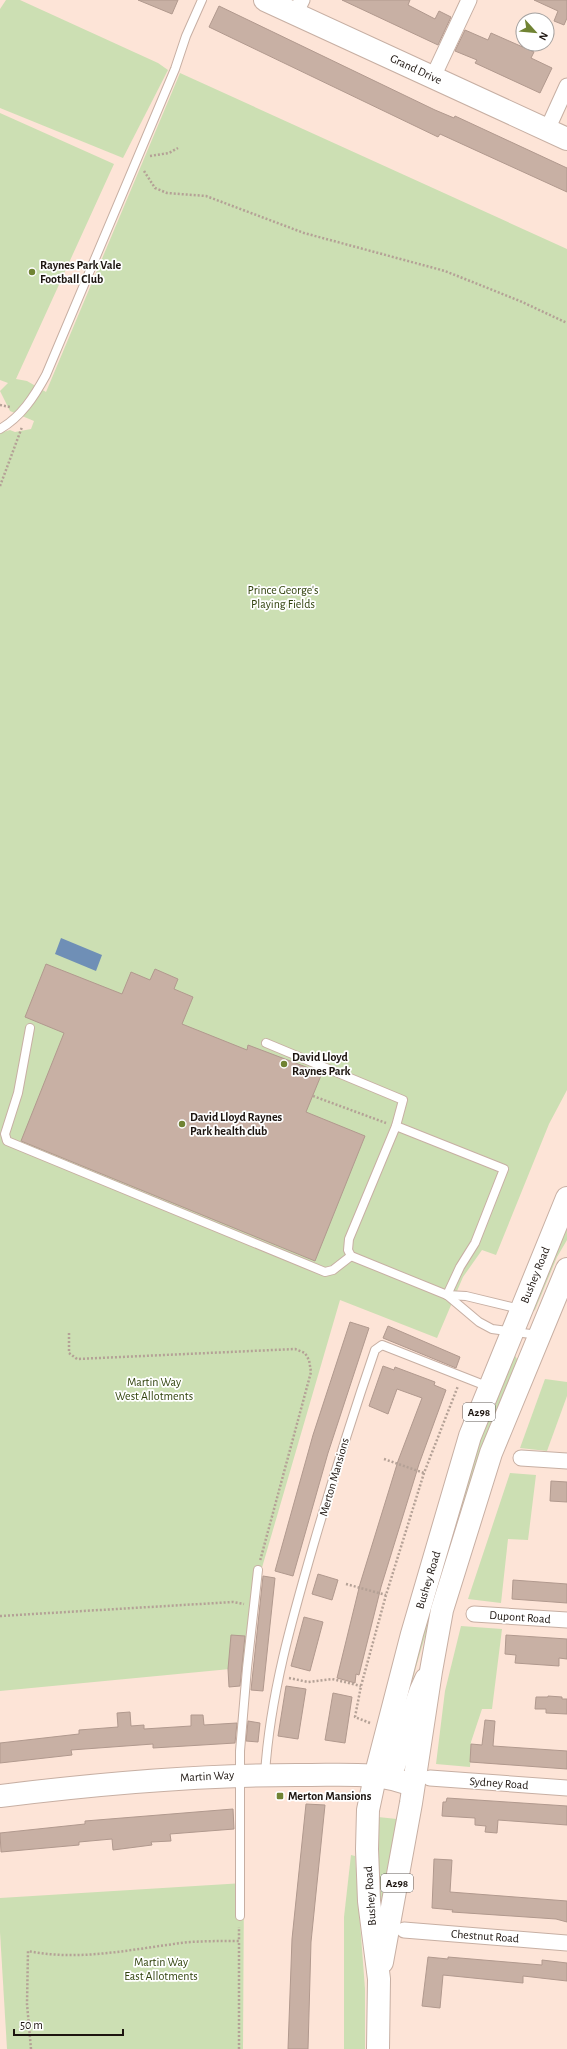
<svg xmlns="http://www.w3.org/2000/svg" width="567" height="2049" font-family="'Alegreya Sans',sans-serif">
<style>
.green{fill:#ccdfb3}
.water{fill:#6f8fb6}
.building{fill:#c8b0a4;stroke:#b1998e}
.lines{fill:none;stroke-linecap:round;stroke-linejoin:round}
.service-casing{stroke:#c7afa3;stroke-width:10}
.minor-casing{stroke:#c7afa3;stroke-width:17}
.secondary-casing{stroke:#c7afa3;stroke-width:24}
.primary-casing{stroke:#c7afa3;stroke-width:24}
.path{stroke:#b4a196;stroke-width:2.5;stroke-dasharray:2 2;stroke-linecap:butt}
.service{stroke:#fff;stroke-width:8}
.minor{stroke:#fff;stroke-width:15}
.secondary{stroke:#fff;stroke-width:22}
.primary{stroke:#fff;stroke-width:22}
.poi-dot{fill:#708333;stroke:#fff;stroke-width:1.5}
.labels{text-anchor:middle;stroke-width:3.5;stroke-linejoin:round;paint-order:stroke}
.shield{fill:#fff;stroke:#605a57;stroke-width:1}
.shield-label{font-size:11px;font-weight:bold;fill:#1c140f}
.street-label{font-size:12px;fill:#1c140f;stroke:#fff}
.poi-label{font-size:12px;font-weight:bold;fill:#1c140f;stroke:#fff;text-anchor:start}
.park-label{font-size:12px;fill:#30420c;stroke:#fff}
</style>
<rect width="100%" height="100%" fill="#fde4d7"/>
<g class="green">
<path d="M6,0H20L158,63L168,70L123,158L0,108V9Z"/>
<path d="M180,73L567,249V1090L549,1124L496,1255L482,1250L463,1277L437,1338L340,1300L261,1571L251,1667L0,1691V433L10,430L15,432L31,429L34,421L10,411L0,391L8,383L0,380V113L114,164L16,379L27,381L46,392Z"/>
<path d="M567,1218V1240L557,1257L535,1310L530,1314Z"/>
<path d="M513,1352L518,1361L453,1541L416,1667L396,1745L413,1664L476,1450Z"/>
<path d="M545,1379L567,1382V1396L547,1451L520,1448Z"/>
<path d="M510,1473L536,1475L528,1540L508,1539L501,1603L468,1599Z"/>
<path d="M461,1626L502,1629L492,1709H482L471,1742L470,1767L436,1764L445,1691Z"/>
<path d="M378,1817L397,1819L382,1910L377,1909Z"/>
<path d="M351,1855L355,1856L365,1989V2049H344V1917Z"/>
<path d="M244,1883L243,2049H7L0,1932V1898Z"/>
</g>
<path class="water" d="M61,938L102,955L96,971L55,954Z"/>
<g class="building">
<path d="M138,0H178L172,14Z"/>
<path d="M342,0H410L408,5L435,19L439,11L451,17L438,45Z"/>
<path d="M534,0H567V18L564,25L554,21L558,11Z"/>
<path d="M219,6L435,110L454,118L455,116L567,168V192L440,134L438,137L209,27Z"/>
<path d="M465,30L488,40L491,33L534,52L531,58L552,68L540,93L475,63L477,60L455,51Z"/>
<path d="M46,964L122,994L131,972L150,980L155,969L178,979L174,989L193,997L182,1024L247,1050L248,1045L322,1073L306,1112L365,1136L315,1261L21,1141L64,1033L25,1017Z"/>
<path d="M350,1322L369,1328L328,1453L293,1576L275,1571L313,1435Z"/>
<path d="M388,1326L460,1357L456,1368L383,1338Z"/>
<path d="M383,1366L394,1370L395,1367L435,1382L434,1385L446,1390L419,1464L381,1587L359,1675L356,1674L355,1683L337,1678L360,1584L398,1461L422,1398L397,1389L388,1414L369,1406Z"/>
<path d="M551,1481L567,1482V1502L550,1501Z"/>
<path d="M318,1574L338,1580L332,1600L312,1594Z"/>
<path d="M263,1576L275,1578L263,1691L251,1690Z"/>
<path d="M513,1580L567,1584V1603L512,1599Z"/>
<path d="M304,1617L323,1622L310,1671L291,1666Z"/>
<path d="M231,1635L245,1636L240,1686L229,1687L228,1669Z"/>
<path d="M506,1635L567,1639V1659L559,1658V1666L515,1663L516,1655L505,1654Z"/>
<path d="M286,1686L306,1689L298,1739L278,1736Z"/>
<path d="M333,1693L352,1697L345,1743L325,1740Z"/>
<path d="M548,1696L562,1697V1699H567V1714L546,1713V1709H535L536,1697H548Z"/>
<path d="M130,1712L131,1726L144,1725V1729L191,1726V1715H203L204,1725L237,1723L235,1743L153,1748V1744L71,1750L72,1755L0,1763V1743L79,1734V1730L118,1727L117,1713Z"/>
<path d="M485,1720L495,1721L493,1746L567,1751V1769L470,1762L471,1744L482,1745Z"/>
<path d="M248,1721L260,1723L258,1742L246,1741Z"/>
<path d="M447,1798L567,1806V1825L498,1820L497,1833L485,1832L486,1826L475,1825V1818L442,1816L443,1802H446Z"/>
<path d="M306,1804L325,1805L311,1942L308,2049H288L292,1939Z"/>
<path d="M233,1809L234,1829L170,1834L171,1841L151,1842L152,1845L113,1850L112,1839L79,1842V1845L1,1852L0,1833L85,1824V1821Z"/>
<path d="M434,1859L452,1860L450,1892L567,1901V1922L556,1919L452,1912L453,1910L432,1908Z"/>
<path d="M428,1957L448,1959V1957L542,1965V1960L567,1963V1981L523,1976V1983L443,1975L440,2008L422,2006Z"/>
</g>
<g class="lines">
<g class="service-casing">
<g id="service">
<path d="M0,429C21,417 34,397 46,375L175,69L186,36L202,0"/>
<path d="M30,1028L18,1093L5,1134L7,1141L325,1272L333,1270L351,1256"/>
<path d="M266,1043L403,1100L396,1126L349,1239L348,1250L351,1256L447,1295L466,1296L520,1309"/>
<path d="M396,1126L504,1169L475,1243L460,1267L447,1295"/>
<path d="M447,1295L479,1322L492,1329L538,1335"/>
<path d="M265,1774C270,1695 292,1619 314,1543C333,1478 353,1414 375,1350L382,1345L489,1387"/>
<path d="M240,1916V1751L247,1668L258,1570"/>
</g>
</g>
<g class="minor-casing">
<g id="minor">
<path d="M295,14L302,0"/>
<path d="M433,77L469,0"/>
<path d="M547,130L567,86"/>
<path d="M521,1458L567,1461"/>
<path d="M474,1614L567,1620"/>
<path d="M430,1778L567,1788"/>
<path d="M404,1930L567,1943"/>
</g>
</g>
<g class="secondary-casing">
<g id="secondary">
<path d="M265,0L567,139"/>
<path d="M382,1777L394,1766L421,1690L426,1679"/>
<path d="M0,1796C104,1783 207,1774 311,1775C344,1775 383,1772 413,1786"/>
</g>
</g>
<g class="primary-casing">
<g id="primary">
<path d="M382,1962L411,1803L431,1671L442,1610L491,1453L567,1269"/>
<path d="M378,2049L379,1979L369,1901L367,1849L368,1810L375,1777L412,1634L470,1436L567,1198"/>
</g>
</g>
<g class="path">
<path d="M150,156L169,153L178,148"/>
<path d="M144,171L155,188L167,193L206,196L304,233L445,271L520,301L567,323"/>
<path d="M0,405L10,407"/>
<path d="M0,486L22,427"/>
<path d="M313,1096L386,1123"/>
<path d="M69,1333V1353L77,1359L295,1349L305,1353L309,1360L311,1372L260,1561"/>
<path d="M384,1459L424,1473"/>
<path d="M346,1584L386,1595"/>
<path d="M0,1616L233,1602L244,1604"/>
<path d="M289,1678L308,1682L332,1679L361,1686"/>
<path d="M370,1723L355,1717L361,1686L386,1595L424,1473L458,1386"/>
<path d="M31,2049L27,2004L28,1951C82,1962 136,1948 190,1942C206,1941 222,1941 239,1941V1927"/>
<path d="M239,2049V1941"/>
</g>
<use href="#service" class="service"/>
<use href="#minor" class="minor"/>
<use href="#secondary" class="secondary"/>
<use href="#primary" class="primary"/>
</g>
<g class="poi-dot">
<circle cx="32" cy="272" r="4"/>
<circle cx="284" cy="1064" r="4"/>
<circle cx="182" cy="1124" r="4"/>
<rect x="276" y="1792" width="8" height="8" rx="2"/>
</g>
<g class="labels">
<g class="shield">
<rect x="463" y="1403" width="32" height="18" rx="3"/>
<rect x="381" y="1874" width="32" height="18" rx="3"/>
</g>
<g class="shield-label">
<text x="479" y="1416">A298</text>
<text x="397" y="1887">A298</text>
</g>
<g class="street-label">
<text transform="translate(416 69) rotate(25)" y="4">Grand Drive</text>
<text transform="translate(535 1275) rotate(-68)" y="4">Bushey Road</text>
<text transform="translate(334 1477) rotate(-74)" y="4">Merton Mansions</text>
<text transform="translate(428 1580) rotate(-73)" y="4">Bushey Road</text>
<text transform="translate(520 1617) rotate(4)" y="4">Dupont Road</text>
<text transform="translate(207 1776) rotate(-3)" y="4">Martin Way</text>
<text transform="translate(499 1783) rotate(4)" y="4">Sydney Road</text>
<text transform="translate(370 1896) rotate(-94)" y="4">Bushey Road</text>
<text transform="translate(485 1936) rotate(4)" y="4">Chestnut Road</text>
</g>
<g class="poi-label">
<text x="40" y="269">Raynes Park Vale<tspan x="40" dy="14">Football Club</tspan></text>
<text x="292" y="1061">David Lloyd<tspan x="292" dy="14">Raynes Park</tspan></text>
<text x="190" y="1121">David Lloyd Raynes<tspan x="190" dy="14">Park health club</tspan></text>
<text x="288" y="1800">Merton Mansions</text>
</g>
<g class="park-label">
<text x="283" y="594">Prince George's<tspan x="283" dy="14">Playing Fields</tspan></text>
<text x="154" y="1386">Martin Way<tspan x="154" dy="14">West Allotments</tspan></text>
<text x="161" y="1966">Martin Way<tspan x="161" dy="14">East Allotments</tspan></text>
</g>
</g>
<g transform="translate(535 32) rotate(117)"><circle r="19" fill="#ffffff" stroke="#a4a19f"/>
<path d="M0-3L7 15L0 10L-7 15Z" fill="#708333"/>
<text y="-6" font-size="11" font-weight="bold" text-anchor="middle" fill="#1c140f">N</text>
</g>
<path d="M14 2029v6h109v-6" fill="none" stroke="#1c140f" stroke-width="2"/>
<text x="20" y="2029" font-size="12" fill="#1c140f" stroke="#ffffff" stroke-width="3" paint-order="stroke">50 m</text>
</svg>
